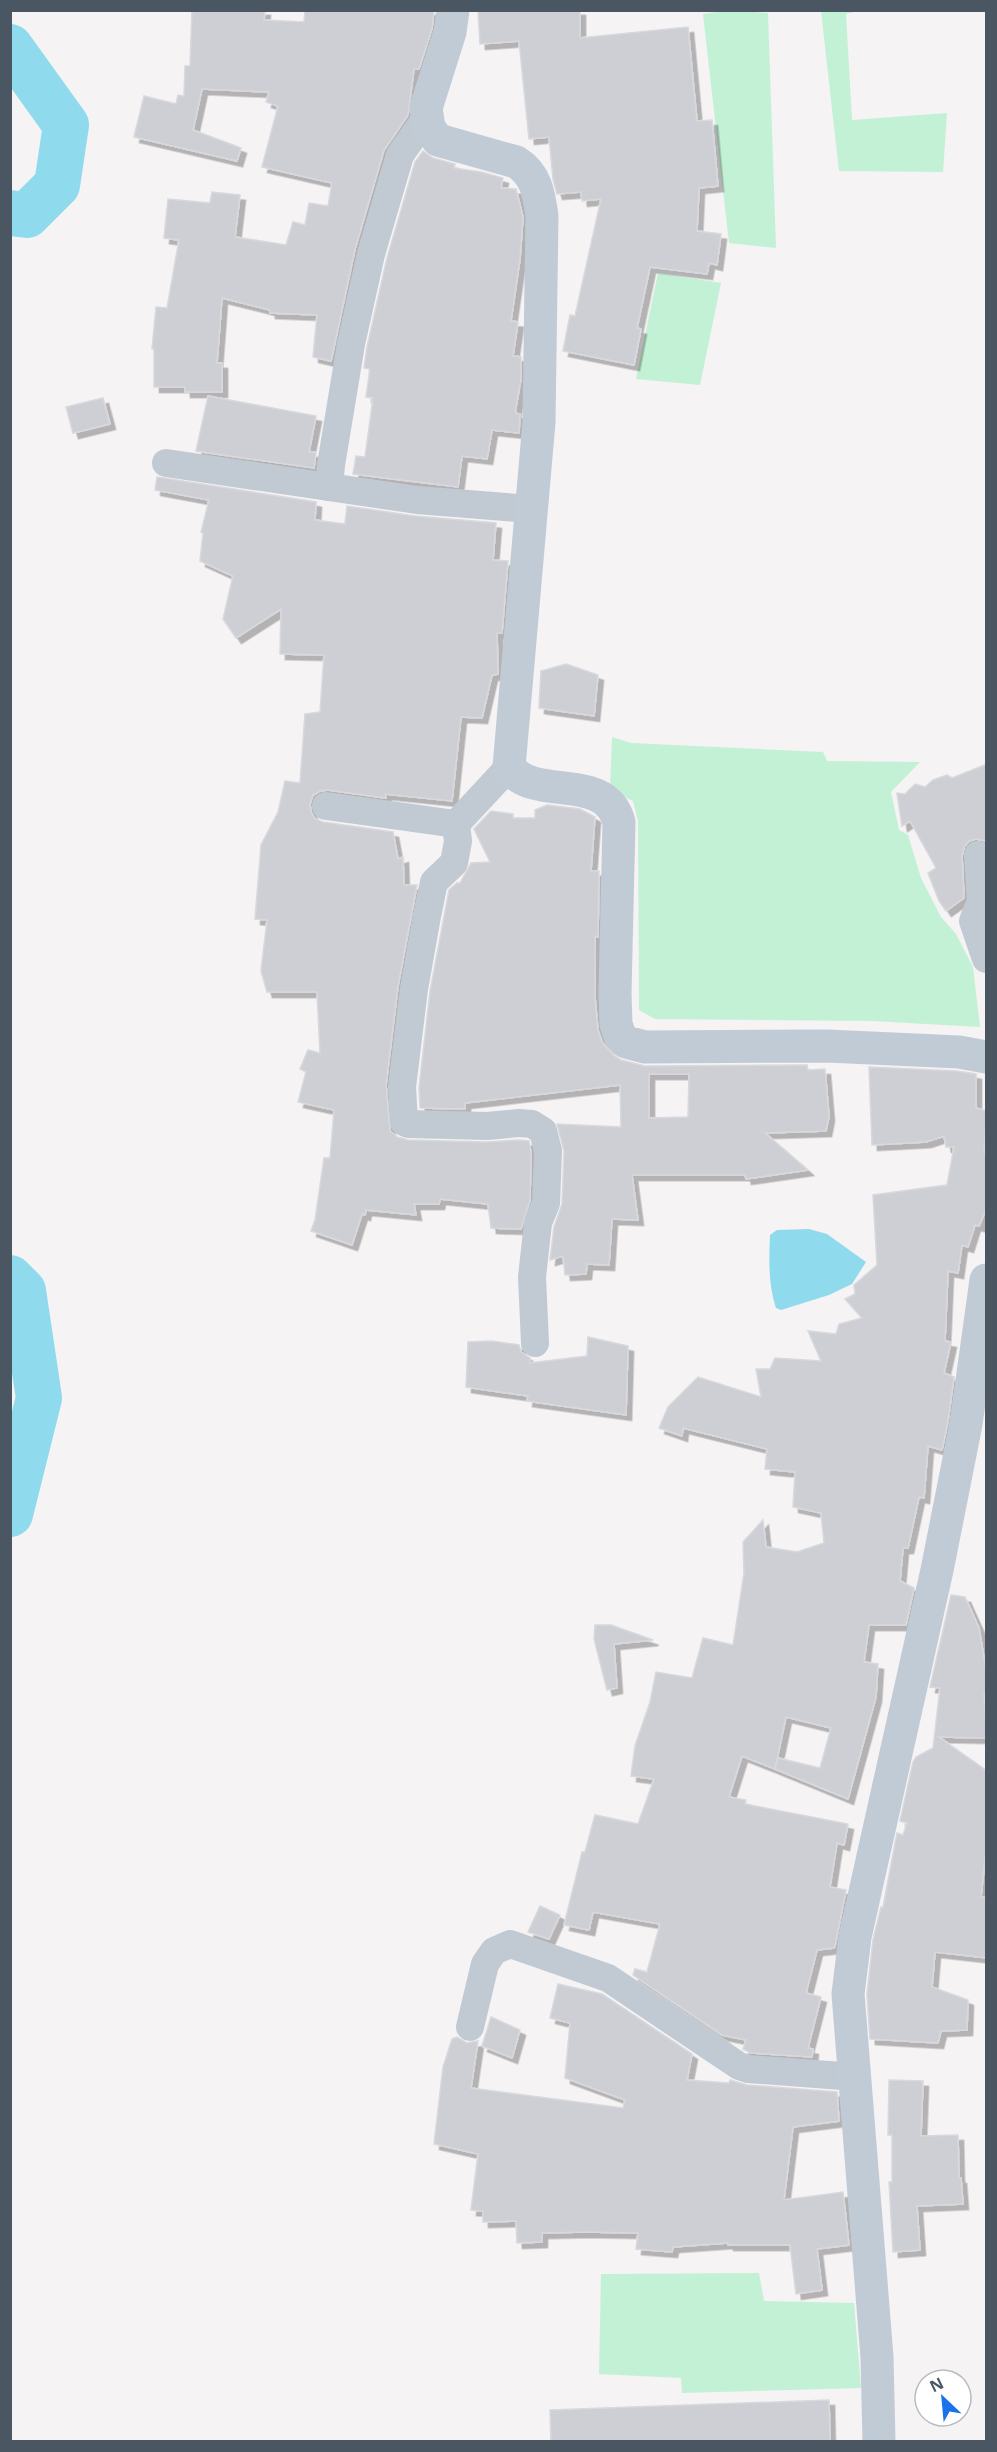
<svg xmlns="http://www.w3.org/2000/svg" width="997" height="2452" font-family="'Noto Sans',sans-serif">
<style>
.green{fill:#c3f1d5}
.water{fill:#90daee}
.lines{fill:none;stroke-linecap:round;stroke-linejoin:round}
.river{stroke:#90daee;stroke-width:46}
.building{fill:#cdcfd5;stroke:#d7d9de;stroke-width:1.5;fill-rule:evenodd;filter:url(#shadow)}
.street{stroke:#c1cad2;stroke-width:28}
.secondary{stroke:#c1cbd6;stroke-width:33}
</style>
<defs>
<filter id="shadow"><feDropShadow dx="5.5" dy="5.5" stdDeviation="0" flood-color="#0004"/></filter>
</defs>
<rect width="100%" height="100%" fill="#f5f3f3"/>
<g class="green">
<path d="M731,10L768,13L776,248L729,243L703,14Z"/>
<path d="M821,11H857L846,14L852,120L947,113L943,172L839,171Z"/>
<path d="M658,273L721,283L700,385L636,379Z"/>
<path d="M612,737L631,743L823,752L827,761L920,762L891,792L899,830L908,835L921,878L941,917L956,934L973,967L980,1027L872,1021L655,1019L639,1010L638,821L633,801L610,789Z"/>
<path d="M759,2273L764,2301L854,2303L861,2388L682,2393L681,2378L599,2374L601,2274Z"/>
</g>
<path class="water" d="M809,1229L827,1234L866,1262L852,1284L829,1295L781,1310L776,1308C768,1284 769,1260 770,1235L777,1230Z"/>
<g class="lines">
<g class="river">
<path d="M10,47L66,125L57,185L27,215L10,213"/>
<path d="M10,1278L23,1291L39,1398L10,1514"/>
</g>
</g>
<g class="building">
<path d="M192,10H265L264,20L304,22L305,10H434L432,28L419,69H414L408,115L384,150L355,249L331,361L313,357L317,315L270,313V310L222,298L217,363H222V392H185V387H154V349H152L156,307L167,308L179,240L164,238L168,199L210,203L212,192L240,195L235,237L286,245L293,222L305,225L309,203L328,206L332,183L262,167L278,106L266,102L269,92L202,89L193,130L241,148L237,161L134,137L144,96L176,104L178,95L184,96L185,66H190Z"/>
<path d="M478,10H580V38L688,27L697,121L712,120L718,186L699,188L697,231L721,234L717,265L709,263L707,274L650,267L637,328L641,329L634,365L563,351L570,315L575,316L601,199L582,201L581,192L557,194L553,179L549,137L529,139L519,41L480,44Z"/>
<path d="M423,151L433,158L455,164L454,168L481,172L503,178L501,188L516,189L523,217L520,259L511,321L518,322L513,356L521,357V379L515,413L520,414L519,433L492,430L487,459L462,456L458,487L353,474L356,456L365,457L373,398L366,397L370,369L364,368L367,347L387,258L415,162Z"/>
<path d="M208,396L316,416L309,452H316L314,468L196,451Z"/>
<path d="M103,398L110,424L73,433L66,407Z"/>
<path d="M157,477L316,502L315,520L345,524L347,506L415,516L496,523L493,560L508,561L502,633H497L498,674L492,675L482,718L461,717L452,801L385,794L386,798L328,790L320,791L313,795L310,804L311,812L315,819L323,822L393,832L398,859L403,857L404,885H417L398,986L386,1085L390,1131L397,1137L408,1140L487,1142L519,1140L529,1141L531,1153L530,1200L521,1229L491,1228L488,1204L440,1199L439,1204H414L416,1215L366,1210L365,1215L362,1214L352,1245L311,1231L315,1220L324,1158H330L334,1110L298,1102L306,1072L300,1069L308,1050L320,1053L317,992H267L261,971L267,920L255,919L261,845L278,812L285,781L300,783L305,714L320,712L324,655L280,654L281,609L236,638L223,619L233,576L200,561L203,533L201,532L209,500L155,490Z"/>
<path d="M566,664L598,675L594,716L539,708L541,671Z"/>
<path d="M987,764V841L976,839L969,841L964,847L962,856L964,898L946,911L939,901L928,873L936,868L910,821L902,826L897,793L905,794L915,784L925,787L933,780L947,775L952,778Z"/>
<path d="M547,805L580,809L595,817L591,871H599L598,937L595,936V997L598,1030L602,1042L613,1055L621,1060L645,1066L807,1065L808,1070L825,1069L829,1116L826,1131L765,1133L808,1170L746,1179L745,1175H632L638,1220L612,1219L609,1265L587,1264L586,1274L565,1275L563,1256L550,1260L554,1227L562,1204L564,1151L557,1124L621,1127L620,1085L465,1103V1109L420,1108L419,1088L430,991L449,890L457,883H460L471,863L490,862L474,829L491,811L513,814V818H535V810ZM649,1074H689L688,1117L649,1118Z"/>
<path d="M869,1067L957,1071L976,1074V1108L987,1111L984,1151L987,1158V1207L979,1226L975,1225L968,1247L962,1245L958,1273L948,1271L945,1341L951,1342L944,1373L954,1377L948,1421L942,1450L928,1446L924,1498L919,1497L908,1548H903L900,1581L914,1588L906,1625H869L864,1662L878,1664L876,1697L848,1799L775,1769L778,1758L820,1768L831,1728L786,1717L775,1769L742,1756L729,1797L746,1800L745,1804L848,1824L844,1845L837,1843L830,1887L846,1890L835,1946L834,1948L817,1950L806,1993L821,1997L808,2048L813,2049L812,2057L751,2053L743,2049L746,2040L722,2035L633,1975L635,1969L647,1972L660,1924L593,1912L589,1930L564,1925L582,1852H585L595,1815L638,1824L654,1779L631,1776L635,1746L650,1702L656,1672L692,1678L703,1638L733,1645L744,1573L743,1542L763,1520L766,1547L797,1552L824,1543L821,1513L793,1507L795,1472L765,1469L767,1449L683,1428L682,1436L659,1428L668,1407L698,1377L761,1397L756,1369H770L775,1358L821,1361L808,1331L836,1334L839,1324L862,1318L845,1299L855,1294L854,1285L877,1265L873,1195L947,1185L954,1147H946L944,1136L926,1142L872,1145Z"/>
<path d="M588,1337L628,1346L626,1415L527,1401L528,1396L466,1387L468,1342L492,1341L519,1345L521,1352L530,1358V1363L587,1356Z"/>
<path d="M951,1595L965,1597L979,1628L987,1676V1693L984,1694L987,1738L939,1737L987,1771V1841L981,1897L987,1898V1958L935,1952L932,1987L968,2000L967,2030L941,2031L938,2043L870,2039L867,1994L873,1940L881,1907H883L897,1833L903,1835L907,1823L900,1821L913,1762L916,1757L933,1748L940,1688L930,1687Z"/>
<path d="M595,1625H611L653,1640L614,1644L617,1688L607,1690L594,1639Z"/>
<path d="M540,1906L560,1915L549,1939L528,1932Z"/>
<path d="M558,1984L602,1994L692,2054L687,2080L729,2083L730,2080L747,2085L837,2092L839,2121L793,2127L784,2200L843,2192L849,2245L817,2249L822,2290L796,2294L790,2245H728V2243L673,2247L672,2252L636,2249L638,2233L585,2232L542,2233V2242L517,2243L516,2221L483,2222V2211L471,2210L478,2154L434,2144L443,2067L452,2039L457,2037L467,2043L478,2041L471,2088L623,2108L625,2100L565,2078L570,2023L550,2018Z"/>
<path d="M491,2017L520,2030L512,2058L482,2046Z"/>
<path d="M889,2080L923,2081L921,2136L958,2135L959,2178H961L963,2204L917,2206L920,2250L893,2252L889,2182H892V2135H888Z"/>
<path d="M829,2400L830,2442H551L550,2410Z"/>
</g>
<g class="lines">
<g class="street">
<path d="M166,463L417,500L530,509"/>
<path d="M329,487L331,465L351,344L371,254L400,155L426,118"/>
<path d="M509,767L456,824L458,841L454,863L434,882L427,916L414,989L402,1087L404,1122L408,1124L487,1126L519,1123L532,1124L543,1131L548,1151L546,1203L538,1223L532,1277L535,1343"/>
<path d="M326,806L456,824"/>
<path d="M978,855L981,901L973,921L986,959"/>
<path d="M470,2027L485,1964L494,1951L510,1944L608,1978L739,2066L748,2069L856,2077"/>
</g>
<g class="secondary">
<path d="M453,10L450,32L426,108L429,128L438,140L516,162C536,174 539,194 542,216L539,422L509,767C534,803 605,770 619,822L615,993L616,1024L620,1036L626,1042L645,1047L827,1046L959,1052L986,1057"/>
<path d="M879,2442L877,2357L848,1994L855,1937L937,1570L966,1424L986,1280"/>
</g>
</g>
<rect width="997" height="2452" fill="none" stroke="#4a5661" stroke-width="24"/>
<g transform="translate(943 2398) rotate(334)"><circle r="28" fill="#ffffff" stroke="#b7bbc0" stroke-width="1.5"/>
<path d="M0-4.5L10 22L0 15L-10 22Z" fill="#1a73e8"/>
<text y="-9" font-size="16" font-weight="bold" text-anchor="middle" fill="#4a5661">N</text>
</g>
</svg>
